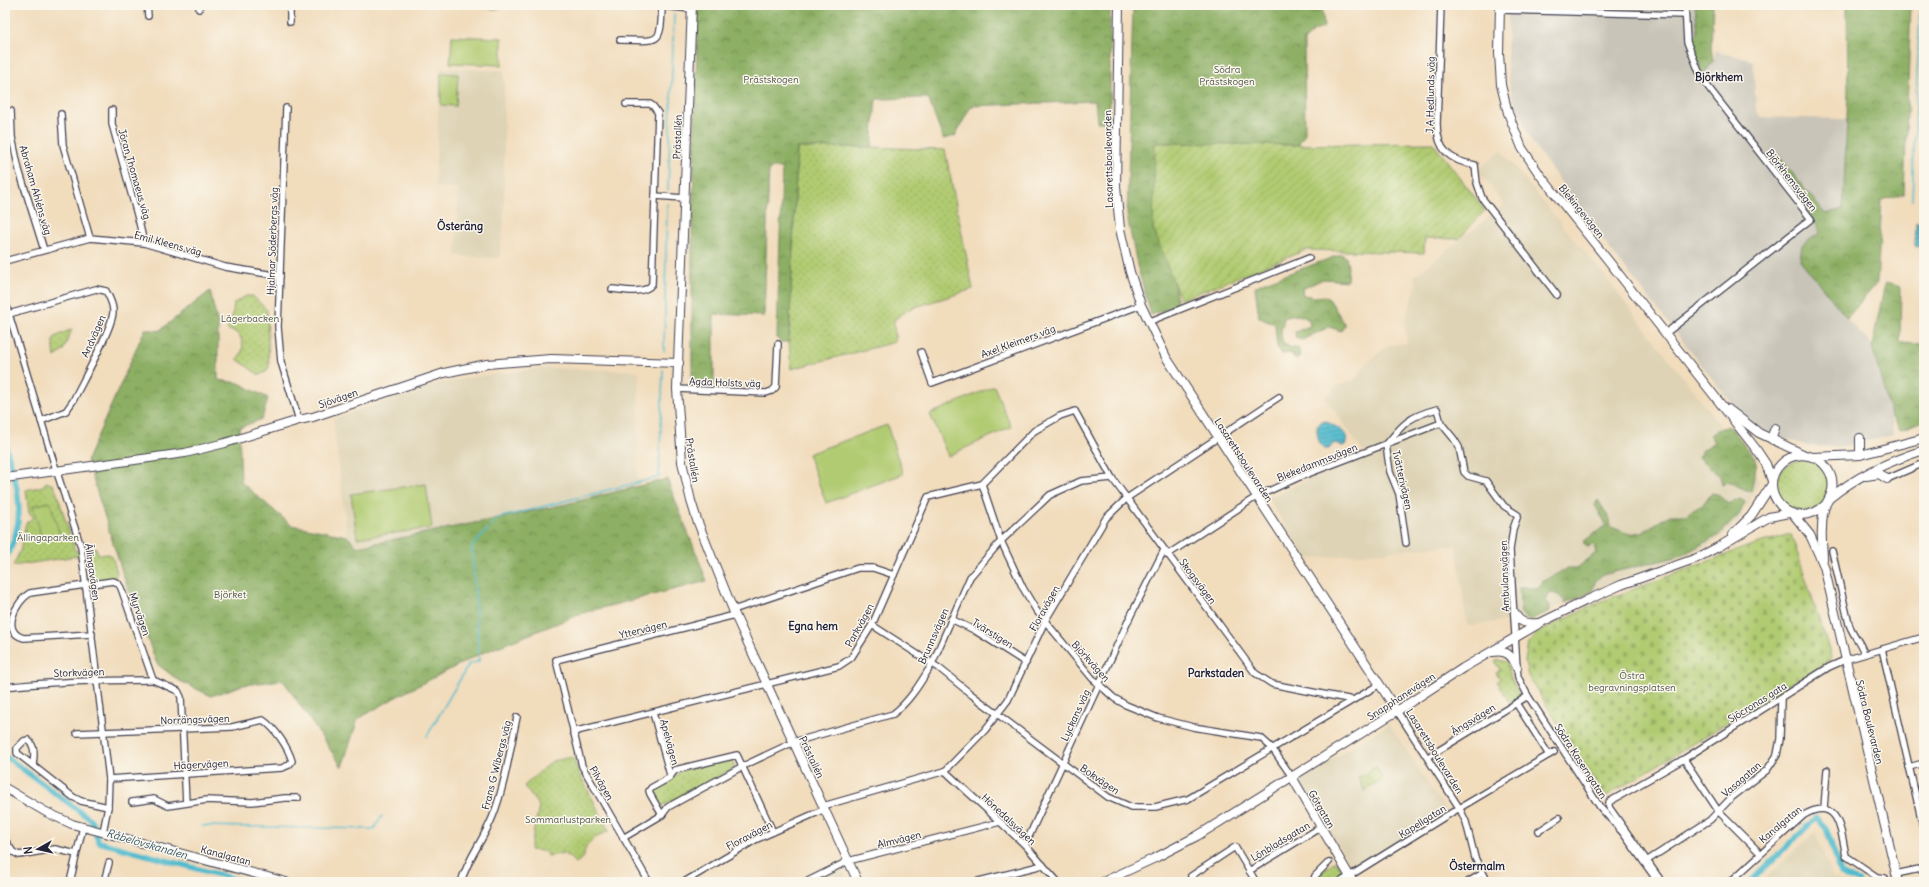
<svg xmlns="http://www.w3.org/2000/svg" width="1929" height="887" font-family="Delius,sans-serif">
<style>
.built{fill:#ded3b5}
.industrial{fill:#c8c4b8}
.grass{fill:url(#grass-dots);stroke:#697656}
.forest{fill:url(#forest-crowns);stroke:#57684f}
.cemetery{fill:url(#cemetery-stones);stroke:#697656}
.garden{fill:url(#garden-furrows);stroke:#697656}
.pitch{fill:#b0cb71;stroke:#697656}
.water{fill:url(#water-rules);stroke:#3a6e84}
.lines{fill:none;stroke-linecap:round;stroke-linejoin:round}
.stream{stroke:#51bbce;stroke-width:1.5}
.canal{stroke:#51bbce;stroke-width:5.5}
.street-casing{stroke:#413e4e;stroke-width:8}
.secondary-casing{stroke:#413e4e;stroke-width:10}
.street{stroke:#fff;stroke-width:5.5}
.secondary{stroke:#fff;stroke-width:8}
.labels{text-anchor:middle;stroke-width:3;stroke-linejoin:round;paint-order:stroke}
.park-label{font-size:10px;fill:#4d554b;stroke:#fbf7ec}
.street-label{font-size:10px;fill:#22223b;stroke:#fbf7ec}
.neighbourhood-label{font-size:11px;font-weight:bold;fill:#22223b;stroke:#fbf7ec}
.water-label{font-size:11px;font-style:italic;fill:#32586e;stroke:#fbf7ec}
</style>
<defs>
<pattern id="grass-dots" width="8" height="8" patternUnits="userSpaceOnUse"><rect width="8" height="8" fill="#b0cb71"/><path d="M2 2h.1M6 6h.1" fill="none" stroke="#97ae63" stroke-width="1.8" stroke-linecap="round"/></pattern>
<pattern id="forest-crowns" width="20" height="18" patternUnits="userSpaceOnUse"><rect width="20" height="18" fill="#8caf63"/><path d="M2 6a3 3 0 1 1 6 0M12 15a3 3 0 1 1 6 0" fill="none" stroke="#728e53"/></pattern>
<pattern id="cemetery-stones" width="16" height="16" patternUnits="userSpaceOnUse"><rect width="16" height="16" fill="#b0cb71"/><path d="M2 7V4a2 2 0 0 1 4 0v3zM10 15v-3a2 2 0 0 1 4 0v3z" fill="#97ae63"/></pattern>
<pattern id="garden-furrows" width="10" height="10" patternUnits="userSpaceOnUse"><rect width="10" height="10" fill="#b0cb71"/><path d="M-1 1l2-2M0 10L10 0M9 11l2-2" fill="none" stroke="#97ae63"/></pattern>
<pattern id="water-rules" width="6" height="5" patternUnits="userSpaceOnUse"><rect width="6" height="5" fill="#51bbce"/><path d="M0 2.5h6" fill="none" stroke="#4398a8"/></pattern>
</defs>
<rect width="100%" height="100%" fill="#fbf7ec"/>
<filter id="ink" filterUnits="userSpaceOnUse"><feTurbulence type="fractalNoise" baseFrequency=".025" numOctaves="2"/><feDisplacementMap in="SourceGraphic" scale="8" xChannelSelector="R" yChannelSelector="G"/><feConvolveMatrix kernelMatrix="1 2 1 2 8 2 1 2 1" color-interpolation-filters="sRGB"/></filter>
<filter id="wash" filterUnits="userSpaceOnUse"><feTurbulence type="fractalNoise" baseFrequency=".012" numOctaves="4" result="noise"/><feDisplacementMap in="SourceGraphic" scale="16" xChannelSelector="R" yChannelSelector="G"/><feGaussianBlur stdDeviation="0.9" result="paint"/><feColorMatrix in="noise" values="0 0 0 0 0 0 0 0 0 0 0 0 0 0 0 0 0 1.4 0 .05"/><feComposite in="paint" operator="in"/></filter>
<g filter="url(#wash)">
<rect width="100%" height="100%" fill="#f1dcbc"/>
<g class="built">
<path d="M440,68L504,71V221L499,258L456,256L458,188L435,187Z"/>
<path d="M1501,151L1603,274L1727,434L1759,481L1755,492L1738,522L1717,541L1688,555L1617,580L1528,619L1505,621L1467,626L1456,545L1307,559L1268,498L1325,471L1366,456L1325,397L1336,387L1354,380L1364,366L1388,345L1407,343L1405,322L1416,285L1414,277L1504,205L1478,170Z"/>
<path d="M543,368L639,371L637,486L567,504L357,547L347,536L333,419L427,386L473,377Z"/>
<path d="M1389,724L1446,811L1353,870L1298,780Z"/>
<path d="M1815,832L1833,878L1842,882H1765L1764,879Z"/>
<path d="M841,866L848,882H810Z"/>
</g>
<path class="industrial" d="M1508,5H1695L1698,34L1713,61L1716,50L1724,54L1746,58L1753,62L1756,110L1761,117L1846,119L1843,209L1825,214L1777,154L1770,160L1816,223L1820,233L1802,245L1800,260L1847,318L1872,346L1891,416L1893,435L1851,445L1833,447L1805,445L1767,432L1749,421L1731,402L1609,248L1533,144L1513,98L1509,81L1507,62Z"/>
<g class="grass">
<path d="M480,5H500V8L493,10Z"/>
<path d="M872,147L945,150L973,289L909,309L894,320L895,342L791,369L789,342L797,148Z"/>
<path d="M246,296H253L267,310L269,367L266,372L259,375L237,359C245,350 244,343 238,333L228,330L226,323L232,318L234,303Z"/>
<path d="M72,329L63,351L55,357L53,341L55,337Z"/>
<circle cx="1803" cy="486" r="26"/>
<path d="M46,482L53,485L57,493L75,551L96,548L99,555L108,554L112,556L117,572L115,578L94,581L88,577L86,559L77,556L13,566L20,551L26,523L34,517L29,513L26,490L43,486Z"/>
<path d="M1498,660L1507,662L1511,678L1521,697L1510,703L1497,681L1500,679L1496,673L1500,670L1495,661Z"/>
<path d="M573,757L579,773L609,831C597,837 584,841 584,857L576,863L564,853L548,856L544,851L530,850L539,806L524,786L552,761Z"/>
<path d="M731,758L735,768L662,806H659L652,790L670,780L681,771Z"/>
<path d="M1376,767L1383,779L1365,791L1358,778Z"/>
<path d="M1333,862H1337L1345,875C1337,884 1326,882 1315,882L1317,877Z"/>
</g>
<g class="forest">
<path d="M698,5H1110V122H1097L1095,101L971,106L955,136L943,139L928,98L876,99L872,147L797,148L789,342H781L777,338L782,168H769L764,316L714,314V386L692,385V241Z"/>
<path d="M1133,5H1322L1324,27L1311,33L1304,41L1305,133L1298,145L1155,143L1177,305L1151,315L1137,265L1127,216Z"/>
<path d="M1695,5H1713L1711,47L1713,61L1703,75L1691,40L1698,33Z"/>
<path d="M1847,5H1911L1904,194L1882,200L1877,283L1847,318L1800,260L1802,245L1820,233L1816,223L1770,160L1777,154L1825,214L1843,209L1848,93Z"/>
<path d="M1342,254L1346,257L1348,266L1347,281L1323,279L1302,289L1303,295L1315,297L1325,296L1330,300L1345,325L1341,331L1329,327L1302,340L1296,338L1295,332L1310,326L1309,320C1301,314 1294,314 1284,318L1281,332L1282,341L1289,347L1299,349L1300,357L1296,360L1291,353L1282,354L1277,347L1275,324L1266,321L1259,317L1255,287L1262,283Z"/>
<path d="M1885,283L1901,287L1900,343L1924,344V421L1900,430L1891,416L1872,346Z"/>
<path d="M210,291L218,325V380L239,383L268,398L262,419L239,428L241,482L291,525L347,536L357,547L567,504L667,479L707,581L586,612L482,653L396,697L358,719L342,767L283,680L243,685L211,696L178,680L157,664L124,578L87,460L145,329L159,331Z"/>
<path d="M1728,426L1733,430L1757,461L1751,492L1728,482L1722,485L1720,476L1698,457L1702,451L1714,442L1710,435L1717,430Z"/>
<path d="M1712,493L1717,494L1728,504L1740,499L1745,502L1739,515L1719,535L1680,556L1602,575L1595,582L1592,592L1565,603C1561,596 1557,593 1550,593L1546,601L1549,604L1550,611L1528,621L1521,613L1519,588L1525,587L1538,589L1543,581L1568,568H1577L1596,553L1594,544L1587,547L1583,542L1606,525L1595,505L1598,500L1610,520L1611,527L1629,534L1642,532L1670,515H1685L1704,504Z"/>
</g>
<path class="cemetery" d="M1791,534L1832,659L1605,797L1528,676L1525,661L1528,644L1536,634L1563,619L1602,601L1749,546Z"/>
<path class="garden" d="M1155,143L1293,145L1433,143L1485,210L1459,239L1425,238L1424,253L1306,250L1180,300L1153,227Z"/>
<g class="pitch">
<path d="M452,36L502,38V65L450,63Z"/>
<path d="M441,73L458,74L456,106L441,105Z"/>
<path d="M994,386L1011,427L948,456L930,414Z"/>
<path d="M887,425L903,474L826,503L808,454Z"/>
<path d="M426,484L432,528L357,538L351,494Z"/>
<path d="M50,502L60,536L42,540L33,506Z"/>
</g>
<g class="water">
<path d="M1916,222H1920L1919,247L1915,246Z"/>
<path d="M1326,421C1335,427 1352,432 1345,445L1342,446L1334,443L1329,449H1325C1318,443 1317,436 1317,427L1321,422Z"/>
</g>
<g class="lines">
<g class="stream">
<path d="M668,190L674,14"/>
<path d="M1912,200L1920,5"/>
<path d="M664,351L667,204"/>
<path d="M427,736L469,664L479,661L472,547L498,518L659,477L663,370"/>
<path d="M202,826L374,829L382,816"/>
</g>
<g class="canal">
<path d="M5,444C18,487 28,519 5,560"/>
<path d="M5,756L90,819C96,825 94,835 99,842L246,882"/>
<path d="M1750,882L1816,818L1826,828L1841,873L1859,882"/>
</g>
</g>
</g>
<g filter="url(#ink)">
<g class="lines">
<g class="street-casing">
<g id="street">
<path d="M147,5L148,16"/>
<path d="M199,5V9"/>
<path d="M1441,5L1437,124C1437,150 1450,161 1475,165L1477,183L1482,198L1557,295"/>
<path d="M662,6L692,9"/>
<path d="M1500,10L1685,15"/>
<path d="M290,22V5"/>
<path d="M620,40C659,40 661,47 662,5"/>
<path d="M286,108L278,327L281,362L299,420"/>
<path d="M112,110V124L139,222L144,243"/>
<path d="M11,111L12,137L19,170L44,250"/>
<path d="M61,114L63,145L90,238"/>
<path d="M655,196L684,198"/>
<path d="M5,261L90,238L144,243L225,267L280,276"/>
<path d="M612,289C624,290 644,295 652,284L658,113L653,106L650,104H626"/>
<path d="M5,301L53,460L81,547L109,779L108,807L103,832"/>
<path d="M9,314L96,289L106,291C109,297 113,303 113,311C114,326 81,384 73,401L66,411L41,421"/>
<path d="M1148,322L1309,258"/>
<path d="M1666,333L1811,219L1702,79L1687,42L1685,5"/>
<path d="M921,352L932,383L1141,305"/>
<path d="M677,389L766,393L772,391L776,387L778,344"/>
<path d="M1386,445C1403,423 1410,416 1437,409L1441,423L1454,439L1459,447L1464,472L1468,476L1486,481L1504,506L1518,515L1513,529L1510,550L1517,668L1518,677L1528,696L1600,807L1623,833L1658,882"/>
<path d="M1386,445L1390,472L1399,494L1406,543"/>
<path d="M1887,479L1924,463"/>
<path d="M982,484L1001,541L1023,588L1036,610L1092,678L1114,698L1126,705L1158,718L1193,727L1261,738L1272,748L1292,777"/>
<path d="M1832,551L1849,624C1853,636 1861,642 1864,654"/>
<path d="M1167,555L1256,497L1297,478L1441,423"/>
<path d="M733,610L858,568H873L894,575"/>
<path d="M951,619L974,630L1026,663"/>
<path d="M872,625L939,668L972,695L1108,797L1131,807H1155L1188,799L1380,684"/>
<path d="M92,634L24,638C0,632 16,601 30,593L113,581L118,583L121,588L153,680L178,691L181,697L186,803"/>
<path d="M1882,649L1924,831"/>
<path d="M5,687C54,681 104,680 153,680"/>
<path d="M1516,703L1549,755"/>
<path d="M1397,711L1460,809L1466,822L1475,858L1488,882"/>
<path d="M653,713L670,775"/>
<path d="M573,732L839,666L851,658L872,625L928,497L982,484L1034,431L1060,416L1075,411L1112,478L1255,673L1272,684L1353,700"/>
<path d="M77,733L232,727L263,720C275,728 288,747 292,761L289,765L282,768L109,779"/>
<path d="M1428,757L1528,696"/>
<path d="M1684,759L1719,812L1760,853"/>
<path d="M33,765C34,756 36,747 28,740L24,741L17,748V753L73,797L81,801L108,807"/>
<path d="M1909,767L1924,763"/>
<path d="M945,771L1025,845L1058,882"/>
<path d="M132,802L154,799L168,806L207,800L252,802L285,798H298"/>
<path d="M823,806L945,771L985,730L1008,700L1045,621L1106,518L1127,498L1279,397"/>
<path d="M1824,808L1827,770"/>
<path d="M662,815L650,794L649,791L651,788L669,778L675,770L737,755L773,832"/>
<path d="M1539,831L1559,818"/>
<path d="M623,838L662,815L668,807L743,766L794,742L893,714C910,701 921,682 932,664L970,577L1001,541L1050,495L1081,481L1112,478"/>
<path d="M5,840L13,852L19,855L55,849L76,854"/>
<path d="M1025,845L1130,617L1164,550"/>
<path d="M1648,860L1710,820L1731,798L1767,770L1777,755L1780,739L1781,699"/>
<path d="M1249,871L1321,827"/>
<path d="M1896,874L1924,868"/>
<path d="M70,882L83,827"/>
<path d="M104,882L109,863"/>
<path d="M461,882C468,858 484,839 493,816C505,785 510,750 517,717"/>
<path d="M649,882L582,766L556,660L735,615"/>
<path d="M684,882L757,839L825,809"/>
<path d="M806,882L848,861L1000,822"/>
<path d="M975,882L1043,865"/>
<path d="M1195,882L1191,876L1235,847L1256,882"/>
<path d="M1313,882L1315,876L1329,862"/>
<path d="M1340,882L1446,816L1554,752"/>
<path d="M1468,882L1483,873"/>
<path d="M1662,882L1609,807V802L1684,759L1829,667L1845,660L1924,637"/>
<path d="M1730,882L1804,815C1839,795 1841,831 1846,856L1877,877L1885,878"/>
</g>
</g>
<g class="secondary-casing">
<g id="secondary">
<path d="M692,5L677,389L682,462L691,501L697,520L735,615L858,882"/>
<path d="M1119,5L1116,187L1120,229L1130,272L1141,305L1166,357L1397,711"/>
<path d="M1500,5L1499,53L1501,85L1508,113L1522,148L1540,175L1607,259L1756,449L1766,464L1772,481"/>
<path d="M1728,409L1759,433L1805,455"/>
<path d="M1860,438V455"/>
<path d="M1773,440L1772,436L1775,428"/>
<path d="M1813,457L1860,455L1924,438"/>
<path d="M1866,476L1879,474L1887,479"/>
<path d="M5,478L185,453L225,443L299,420L313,417L444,373L487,364L551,359L679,363"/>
<path d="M1830,498C1858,475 1889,461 1924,450"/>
<path d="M1793,514L1810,535L1824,566L1898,882"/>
<path d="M1732,535L1751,516L1772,484"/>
<path d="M1823,559C1823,549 1821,538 1822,529C1822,521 1823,511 1826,504C1828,500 1831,496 1832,490C1835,475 1824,459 1809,456C1798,454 1788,457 1781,464C1754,491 1793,536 1826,504"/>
<path d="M1515,613C1519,623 1527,624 1538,623"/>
<path d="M1493,652C1507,650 1512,655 1517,668"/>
<path d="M1292,777L1353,882"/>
<path d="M5,788L46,812L72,824L286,882"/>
<path d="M1103,882L1157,857L1197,836L1397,711L1463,668L1542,622L1585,601L1621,585L1697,558L1720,546L1769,517L1789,513"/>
</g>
</g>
<use href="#street" class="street"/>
<use href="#secondary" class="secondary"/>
</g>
</g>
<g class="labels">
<g class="park-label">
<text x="1227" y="73">Södra<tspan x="1227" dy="12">Prästskogen</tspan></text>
<text x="771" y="83">Prästskogen</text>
<text x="250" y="322">Lägerbacken</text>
<text x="48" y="541">Ällingaparken</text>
<text x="230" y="598">Björket</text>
<text x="1632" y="679">Östra<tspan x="1632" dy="12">begravningsplatsen</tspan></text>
<text x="568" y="823">Sommarlustparken</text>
</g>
<g class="street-label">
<text transform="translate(1430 95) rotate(-89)" y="4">J A Hedlunds väg</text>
<text transform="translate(677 137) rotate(-88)" y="4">Prästallén</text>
<text transform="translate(1108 159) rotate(-91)" y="4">Lasarettsboulevarden</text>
<text transform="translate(135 174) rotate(74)" y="4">Jöran Thomaeus väg</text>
<text transform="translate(1792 180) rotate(52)" y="4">Björkhemsvägen</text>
<text transform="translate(36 190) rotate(74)" y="4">Abraham Ahléns väg</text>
<text transform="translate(1582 211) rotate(51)" y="4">Blekingevägen</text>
<text transform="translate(272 241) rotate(-88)" y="4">Hjalmar Söderbergs väg</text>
<text transform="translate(168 243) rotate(15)" y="4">Emil Kleens väg</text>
<text transform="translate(93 336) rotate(-66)" y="4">Andvägen</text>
<text transform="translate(1018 341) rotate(-20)" y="4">Axel Kleimers väg</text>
<text transform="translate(725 382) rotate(2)" y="4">Agda Holsts väg</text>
<text transform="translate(338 398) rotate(-19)" y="4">Sjövägen</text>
<text transform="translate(693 460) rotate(81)" y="4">Prästallén</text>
<text transform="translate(1244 460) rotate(57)" y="4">Lasarettsboulevarden</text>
<text transform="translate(1317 462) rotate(-22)" y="4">Blekedammsvägen</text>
<text transform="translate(1403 480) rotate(77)" y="4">Tvätterivägen</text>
<text transform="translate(93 572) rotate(82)" y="4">Ällingavägen</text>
<text transform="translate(1504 576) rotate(-92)" y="4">Ambulansvägen</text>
<text transform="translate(1198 581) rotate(53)" y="4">Skogsvägen</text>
<text transform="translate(1044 608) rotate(-61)" y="4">Floravägen</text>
<text transform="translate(140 614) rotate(71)" y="4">Myrvägen</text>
<text transform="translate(859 625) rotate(-61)" y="4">Parkvägen</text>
<text transform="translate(643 629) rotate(-14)" y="4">Yttervägen</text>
<text transform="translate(993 633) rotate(32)" y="4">Tvärstigen</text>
<text transform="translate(933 636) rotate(-66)" y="4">Brunnsvägen</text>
<text transform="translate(1091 661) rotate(48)" y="4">Björkvägen</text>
<text transform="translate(79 672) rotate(-2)" y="4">Storkvägen</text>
<text transform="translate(1401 696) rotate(-33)" y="4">Snapphanevägen</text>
<text transform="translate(1757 702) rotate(-32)" y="4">Sjöcronas gata</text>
<text transform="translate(1075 715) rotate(-65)" y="4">Lyckans väg</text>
<text transform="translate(195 719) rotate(-2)" y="4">Norrängsvägen</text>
<text transform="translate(1473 719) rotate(-32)" y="4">Ängsvägen</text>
<text transform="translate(1870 722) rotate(76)" y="4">Södra Boulevarden</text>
<text transform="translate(670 742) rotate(75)" y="4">Apelvägen</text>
<text transform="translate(1435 751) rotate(58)" y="4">Lasarettsboulevarden</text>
<text transform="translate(812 757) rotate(65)" y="4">Prästallén</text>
<text transform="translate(1581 761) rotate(57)" y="4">Södra Kaserngatan</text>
<text transform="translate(201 764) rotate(-3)" y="4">Hägervägen</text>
<text transform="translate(496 765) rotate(-76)" y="4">Frans G Wibergs väg</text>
<text transform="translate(1100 779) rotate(34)" y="4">Bokvägen</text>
<text transform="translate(1741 779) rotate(-41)" y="4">Vasagatan</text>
<text transform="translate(602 783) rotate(60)" y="4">Pilvägen</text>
<text transform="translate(1322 809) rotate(60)" y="4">Götgatan</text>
<text transform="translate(1009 819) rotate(43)" y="4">Hönedalsvägen</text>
<text transform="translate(1422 821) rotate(-32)" y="4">Kapellgatan</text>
<text transform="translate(1780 824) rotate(-40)" y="4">Kanalgatan</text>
<text transform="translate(749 835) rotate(-28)" y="4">Floravägen</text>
<text transform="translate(899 839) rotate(-14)" y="4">Almvägen</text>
<text transform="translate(1280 841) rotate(-31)" y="4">Lönbladsgatan</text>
<text transform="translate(226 855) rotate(15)" y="4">Kanalgatan</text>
</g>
<g class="neighbourhood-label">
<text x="1719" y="81">Björkhem</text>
<text x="460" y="230">Österäng</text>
<text x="813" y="630">Egna hem</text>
<text x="1216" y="677">Parkstaden</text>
<text x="1477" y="870">Östermalm</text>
</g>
<g class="water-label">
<text transform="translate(147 844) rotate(16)" y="4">Råbelövskanalen</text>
</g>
</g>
<rect width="1929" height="887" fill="none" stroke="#fbf7ec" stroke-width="20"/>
<g transform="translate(38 849) rotate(262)" stroke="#fbf7ec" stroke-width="3" paint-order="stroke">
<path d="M0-3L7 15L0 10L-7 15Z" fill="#22223b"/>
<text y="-6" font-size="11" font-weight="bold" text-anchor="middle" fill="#22223b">N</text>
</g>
</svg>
